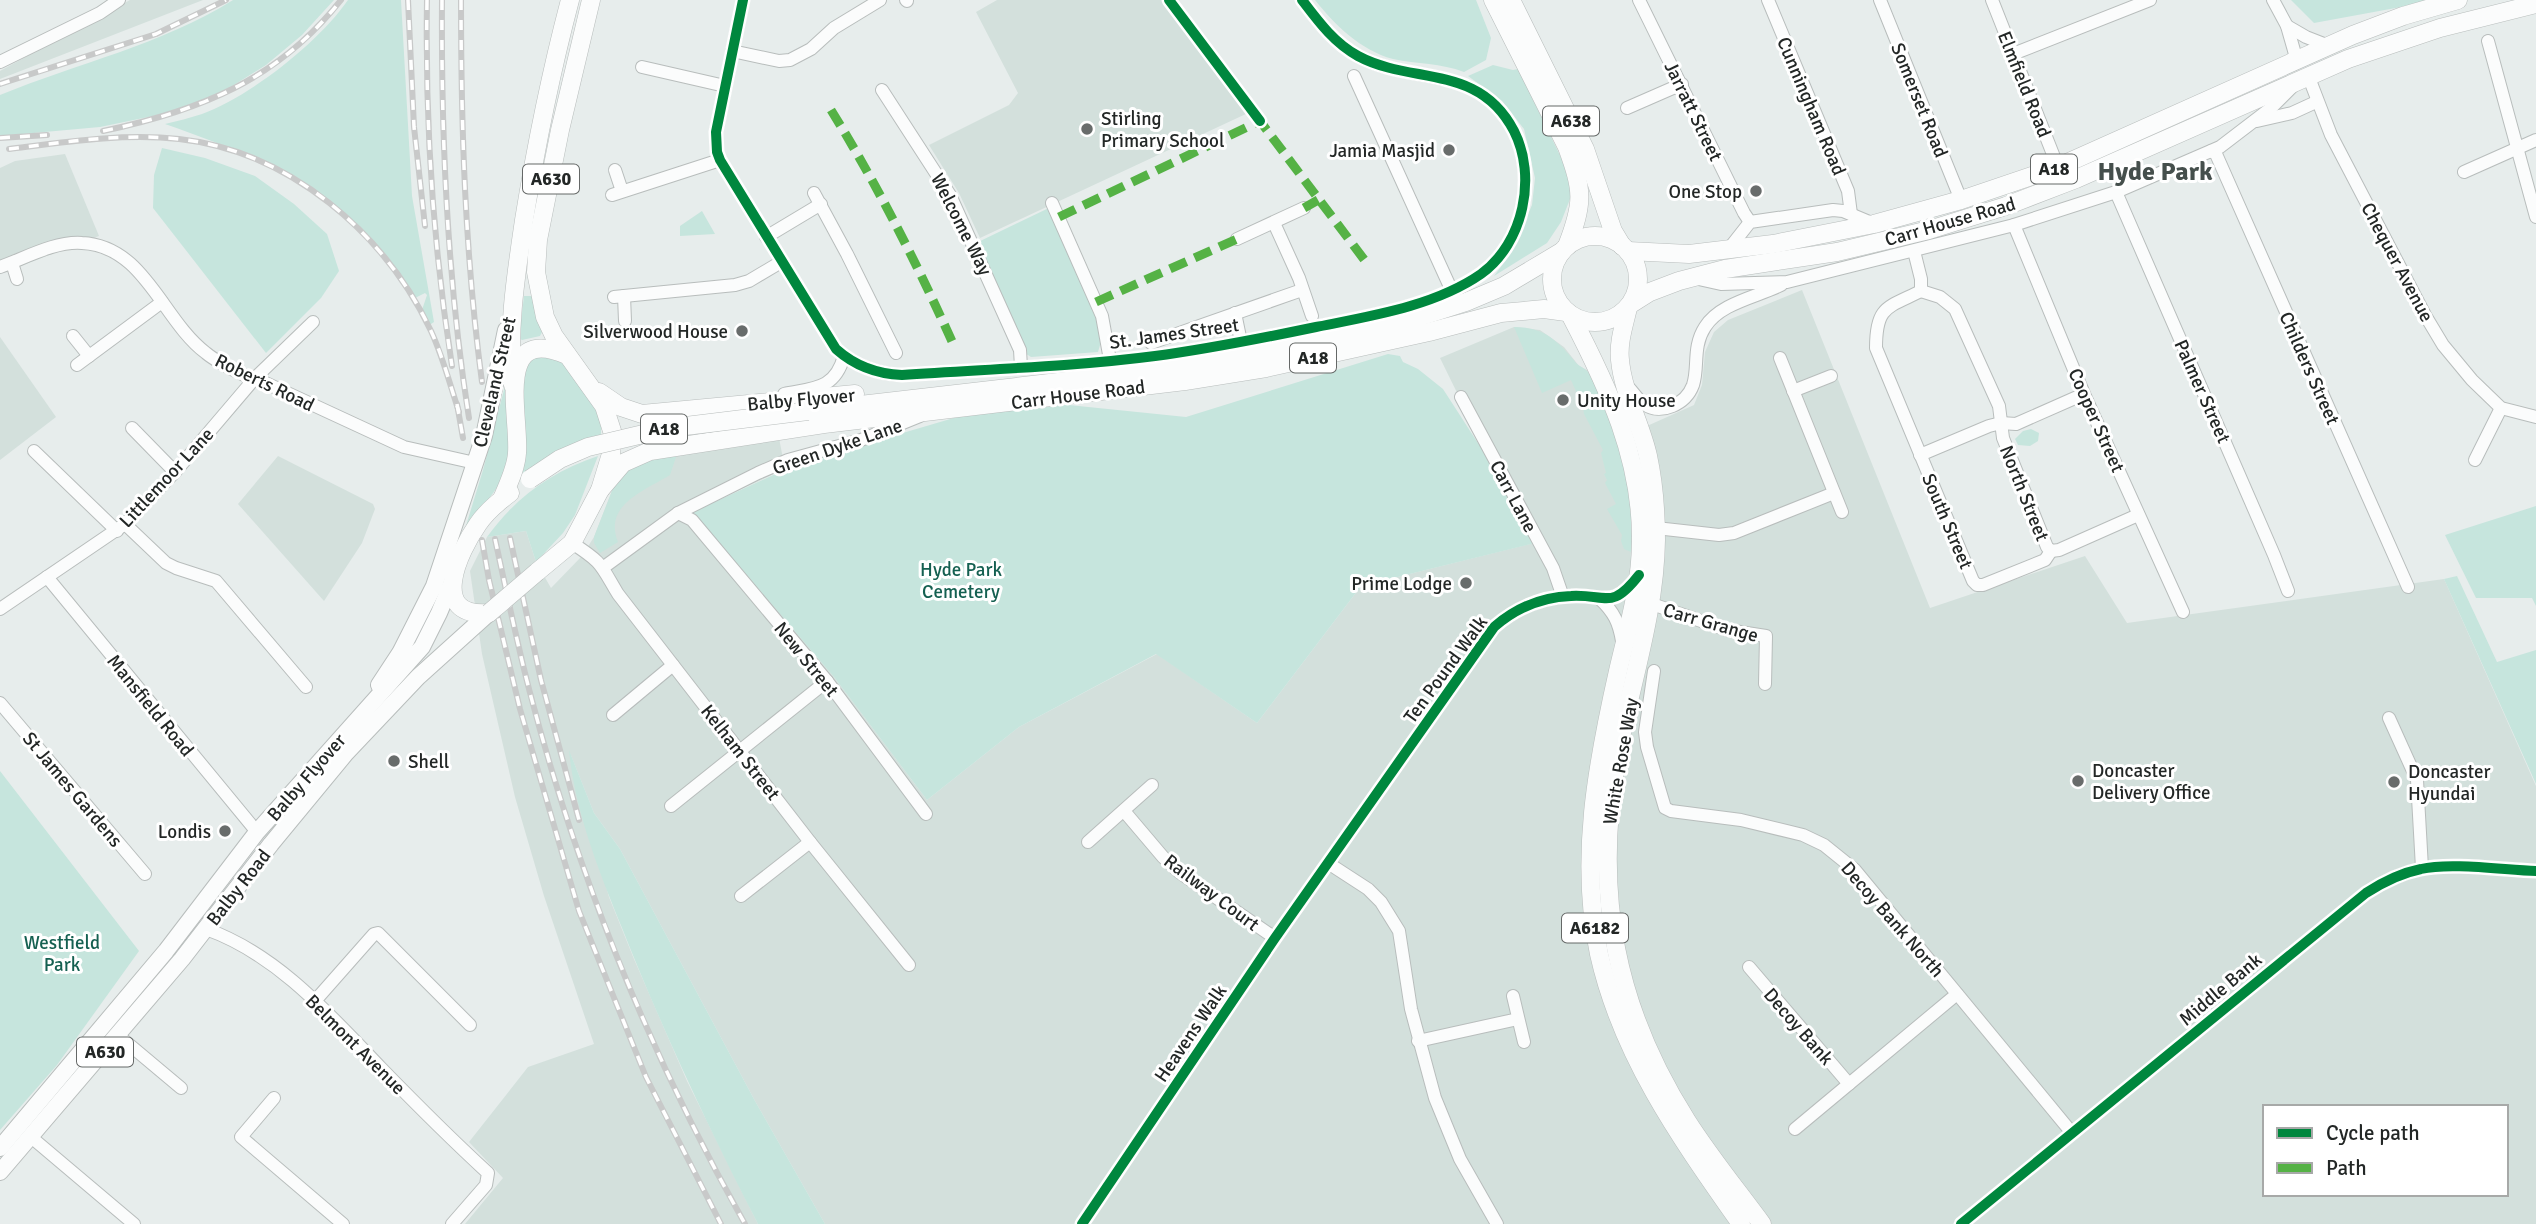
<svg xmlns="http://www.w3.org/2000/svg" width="2536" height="1224" font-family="Signika,sans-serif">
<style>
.built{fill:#d3e0dc;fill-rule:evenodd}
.green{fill:#c6e5dd}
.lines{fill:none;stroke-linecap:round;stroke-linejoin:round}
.minor-casing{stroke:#b8bdbc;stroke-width:14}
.major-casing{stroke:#b8bdbc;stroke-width:18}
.highway-casing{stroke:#b8bdbc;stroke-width:19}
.minor{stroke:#fbfcfc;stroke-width:12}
.major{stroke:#fbfcfc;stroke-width:16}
.highway{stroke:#fbfcfc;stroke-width:18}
.rail-casing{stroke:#c8c9c9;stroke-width:6}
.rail{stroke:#fff;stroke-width:3.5;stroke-dasharray:10;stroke-linecap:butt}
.highway-bridge-casing{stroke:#b8bdbc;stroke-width:19;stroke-linecap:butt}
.highway-bridge{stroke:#fbfcfc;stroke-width:18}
.quiet{stroke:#55b245;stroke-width:9;stroke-dasharray:18 9;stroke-linecap:butt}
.cycleway-casing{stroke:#fff;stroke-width:15}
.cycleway{stroke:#00873e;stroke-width:10}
.poi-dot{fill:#686c6b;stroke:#fff;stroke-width:2.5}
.labels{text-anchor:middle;stroke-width:6;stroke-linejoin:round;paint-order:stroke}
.shield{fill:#fff;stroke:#656867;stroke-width:2}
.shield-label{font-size:18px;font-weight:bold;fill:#232726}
.street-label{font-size:19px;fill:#232726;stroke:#fff}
.poi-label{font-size:19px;fill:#232726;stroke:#fff;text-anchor:start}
.park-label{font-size:19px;fill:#156051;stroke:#fff}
.district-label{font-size:26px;font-weight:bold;fill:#454f4c;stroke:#fff}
</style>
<rect width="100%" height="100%" fill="#e7edec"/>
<g class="built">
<path d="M130,0H203L0,79V71Z"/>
<path d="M997,0H1164L1248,113L980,238L959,193L929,145L1009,105L1018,93L976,12Z"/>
<path d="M65,154L99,236L0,274V168L15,161Z"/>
<path d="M1802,290L1930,608L2085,556L2127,623L2444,579L2536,786V1224H825L755,1101L620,849L594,813L570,753L609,897L634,959L687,1081L758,1224H465L503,1178L469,1142L528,1067L594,1044L544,896L515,797L482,654L470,571L487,537L526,531L536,562L551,588L582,556L594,537L617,478L643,460L779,438L785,469L694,511L834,677L927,800L1019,727L1157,654L1257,723L1361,586L1538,542L1466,411L1440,358L1514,327L1540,330L1564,347L1579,366L1587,370L1606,408L1647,426L1694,405L1702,385L1705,352L1714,332L1728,320ZM2265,1107H2506V1194H2265Z"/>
<path d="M0,337L56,417L0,460Z"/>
<path d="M278,456L373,504L375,509L362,543L324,601L238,504Z"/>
</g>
<g class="green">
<path d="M233,0H334L302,35L266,65L221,93L182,110L100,127L0,136V95C78,63 161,45 233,0Z"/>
<path d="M348,0H401L412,196L434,322L428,326L421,313L427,295L425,293L413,299C388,264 360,226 325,199C277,163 221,144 165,124C177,121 190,118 202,114C251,96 319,42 348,0Z"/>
<path d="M1315,0H1476L1491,38L1486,60L1464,72C1441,63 1417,64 1393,59C1360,50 1335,25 1315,0Z"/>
<path d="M2291,0H2439L2314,23Z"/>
<path d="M1493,65L1513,70L1518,69L1570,176V199L1561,222L1547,243L1494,276L1512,252L1532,205L1535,178L1524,129L1502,101L1468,76Z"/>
<path d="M162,148L205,158L255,176L294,204L327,234L339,271L321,298L266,353L153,208L154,175Z"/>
<path d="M1053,206L1105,328L1098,352L1031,357L1020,350L974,244Z"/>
<path d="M702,211L715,234L680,236V226Z"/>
<path d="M524,296H532L542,332L540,336L522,340L519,338Z"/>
<path d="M1514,327C1544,327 1558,341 1576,363C1580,367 1585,368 1588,372C1593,379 1596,389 1600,396C1626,449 1633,494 1631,552L1624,549L1621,541L1622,535L1607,509L1616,504L1605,483L1607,480L1604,474L1606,473L1601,453L1603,450L1584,414L1583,407L1571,380L1542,393Z"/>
<path d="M1388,354L1400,356L1403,362L1418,369L1443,389L1527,519L1539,542L1361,586L1257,723L1156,654L1019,727L927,800L834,677L693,512L797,464L964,415L1059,404L1186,417Z"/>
<path d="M539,355L560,360L595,404L601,423V437L549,458L522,473L520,393L528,361Z"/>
<path d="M505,386C506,407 515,441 509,461C502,487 481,508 465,529L483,470Z"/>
<path d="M2031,429L2039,433L2038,441L2030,446L2018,445L2015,439L2023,431Z"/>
<path d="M677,454L670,475C644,491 603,505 618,542L600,553L594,543V537L617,478L643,460Z"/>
<path d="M598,456L575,515L563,533L536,562L526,531L487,537C516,497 551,472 598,456Z"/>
<path d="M2536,506V606L2532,598H2476L2445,535Z"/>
<path d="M2457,576L2497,662L2536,650V784L2444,579Z"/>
<path d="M569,750L594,813L620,849L755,1101L825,1224H758C708,1127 662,1029 622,928C599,871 575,812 569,750Z"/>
<path d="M0,771L139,951L57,1065L0,1130Z"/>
</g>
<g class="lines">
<g class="minor-casing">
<g id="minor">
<path d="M743,0L716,132L717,152L720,160L836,349C855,366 877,374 902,375C986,369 1071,367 1155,356C1209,349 1263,338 1316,327C1371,316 1435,306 1481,274C1524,243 1537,176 1514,131C1479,63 1412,85 1358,56C1334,43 1318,21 1302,0"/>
<path d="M906,0L907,1"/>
<path d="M1639,0L1744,213L1750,222"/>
<path d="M1768,0L1848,191L1851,214"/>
<path d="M1880,0L1961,200"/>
<path d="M1992,0L2058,167"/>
<path d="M2273,0L2287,26L2297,61"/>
<path d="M2287,26L2306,37L2329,46"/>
<path d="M2488,41L2536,217"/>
<path d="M732,51L779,61L790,60L811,49L834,28L880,0"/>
<path d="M2013,54L2150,0"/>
<path d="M0,62L100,13L119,0"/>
<path d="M642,67L725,86"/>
<path d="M2313,74L2311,83L2331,135L2425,315L2443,345L2472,380L2501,408L2536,417"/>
<path d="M1354,76L1451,289"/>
<path d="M882,90L950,195L1020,350L1021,367"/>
<path d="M1627,108L1682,84"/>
<path d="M2257,121L2292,113L2316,102"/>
<path d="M2211,151L2216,154L2408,587"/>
<path d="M615,170L622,191"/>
<path d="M2464,172L2536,140"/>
<path d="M2116,192L2274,555L2288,591"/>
<path d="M814,193L847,254L896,353"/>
<path d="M612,195L720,160"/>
<path d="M1052,203L1102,316L1110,360"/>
<path d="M1274,223L1299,278L1312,316"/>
<path d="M2014,225L2084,394L2183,612"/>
<path d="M766,237L821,204"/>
<path d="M1237,239L1304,208"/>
<path d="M1728,250L1750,222L1833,210L1843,211L1874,224"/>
<path d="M1914,251L1921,279V291"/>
<path d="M12,263L17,279"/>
<path d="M0,267C25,258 55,241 82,243C145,246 162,320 206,353C218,363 234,370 248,377L255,378L404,447L475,463"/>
<path d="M1694,278L1721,284L1787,282L2014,225L2116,192L2220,147L2271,108L2295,84"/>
<path d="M1921,291C1887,308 1876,306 1876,348L1973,581L1977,585H1983L2045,560L2051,551"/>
<path d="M1921,291L1940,297L1955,309L1999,406L2003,438L2047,547L2051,551"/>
<path d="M624,296L625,321"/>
<path d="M614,297L735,285L749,281L781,262"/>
<path d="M1235,313L1241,342"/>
<path d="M73,336L89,356"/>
<path d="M1151,343L1302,290"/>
<path d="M1780,358L1842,512"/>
<path d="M77,365L162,302"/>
<path d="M1629,388C1634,393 1638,400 1644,404C1661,416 1686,404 1693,385C1699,367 1692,347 1705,327C1720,303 1757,297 1781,285"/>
<path d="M1793,391L1831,376"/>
<path d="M784,394C813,388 835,390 844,356"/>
<path d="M1461,397L1553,568L1563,597"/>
<path d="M132,428L175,472"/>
<path d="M34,451L117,531"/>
<path d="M1920,455L1989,426L2001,423L2016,424L2084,394"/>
<path d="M2475,460L2501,408"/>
<path d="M678,513L692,520L827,681L926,814"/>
<path d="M125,524L166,563L176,568L216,581L306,687"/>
<path d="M1656,528L1719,535L1734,533L1834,493"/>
<path d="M572,543C603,563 600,564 618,594L810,842L909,965"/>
<path d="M2051,551L2059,550L2138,515"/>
<path d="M604,567L678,513L758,473L788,460L861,440L920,416"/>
<path d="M47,577L257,832"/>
<path d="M1600,599C1614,612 1619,623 1622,641"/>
<path d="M1652,604L1727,630L1766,636L1765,684"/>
<path d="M0,609L125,524L175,472L255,378L313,322"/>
<path d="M1654,671L1645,732L1647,747L1665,808L1671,811L1741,820L1803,835L1824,845L1855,870L2072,1133"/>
<path d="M0,703L145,874"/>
<path d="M613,715L673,665"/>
<path d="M2389,718L2417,780L2422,868"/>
<path d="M671,806L827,681"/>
<path d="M1124,811L1163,857L1179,872L1275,938"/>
<path d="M1088,842L1152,785"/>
<path d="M1328,863L1368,889L1381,902L1399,931L1411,1009L1435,1098L1460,1159L1497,1224"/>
<path d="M741,896L810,842"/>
<path d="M206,929C277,954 330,1015 381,1068C416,1104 451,1139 488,1173L486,1185L452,1224"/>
<path d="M1749,967L1849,1084"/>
<path d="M1513,996L1524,1042"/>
<path d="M314,1002L374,934L378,933L470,1025"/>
<path d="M119,1036L181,1088"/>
<path d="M1418,1041L1518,1019"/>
<path d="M274,1098L241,1137L343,1224"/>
<path d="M1795,1129L1957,994"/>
<path d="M31,1137L134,1224"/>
<path d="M1082,1224L1275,938L1494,627C1517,608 1540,598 1569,596C1602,593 1611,611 1637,577"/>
<path d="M1961,1224L2366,893C2383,882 2401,873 2421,869C2450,862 2505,870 2536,871"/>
</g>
</g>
<g class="major-casing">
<g id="major">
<path d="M379,685L400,653L434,586L484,436L506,330"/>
<path d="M0,1148L166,951L257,832L422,647L439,613L452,582"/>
<path d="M0,1172L182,959L271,844L346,753L418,677L489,613"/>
</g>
</g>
<g class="highway-casing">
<g id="highway">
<path d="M1493,0L1567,147C1583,191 1584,202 1567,246"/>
<path d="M1511,0L1585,149L1613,231L1622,246"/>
<circle cx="1595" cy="279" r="43"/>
<path d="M1628,251L1689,254L1773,244L1874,224L1961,200L2058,167L2353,35L2403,16L2458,0"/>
<path d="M1631,304L1650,292L1679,281L1725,269L1837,252L1929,230L2006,206L2076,179L2348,59L2440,28L2536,4"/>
<path d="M1628,308C1624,325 1618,343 1620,360C1623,393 1641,424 1648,456C1654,484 1656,512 1656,540C1655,616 1629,688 1616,763C1594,895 1615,1008 1687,1121C1710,1157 1737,1190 1762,1224"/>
<path d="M1571,316C1608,387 1642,459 1641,541C1641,585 1628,628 1618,671C1597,764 1579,859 1599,954C1622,1057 1682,1140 1741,1224"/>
<path d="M513,385C507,330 516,275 524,220C536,146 551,72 570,0"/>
<path d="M599,392L621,407L642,414L855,394"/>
<path d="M808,411L1119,375L1239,357L1313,343L1419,317L1466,302L1504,286L1561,252"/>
<path d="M600,490L623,463L650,451L824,424L1185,381L1266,368L1429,332L1501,313L1544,309L1566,312"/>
<path d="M502,499C508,484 516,469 517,453C520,416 493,323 567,355"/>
<path d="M537,572L572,543L600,490L611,454L613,434L604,406L554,336L545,317L536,272L538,240L560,130L591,0"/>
<path d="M489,613C427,618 459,551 478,524C486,512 498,502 510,493"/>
</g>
</g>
<use href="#minor" class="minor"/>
<use href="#major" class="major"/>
<use href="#highway" class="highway"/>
<g class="rail-casing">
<g id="rail">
<path d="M408,0L414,127L425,226"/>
<path d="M427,0C425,123 433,245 452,366"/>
<path d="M442,0C441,139 447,280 469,418"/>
<path d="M461,0C461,128 465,255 482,382"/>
<path d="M0,84L156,34L226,0"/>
<path d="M103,131C199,111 278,80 341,0"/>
<path d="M0,138L47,135"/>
<path d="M9,149C65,142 123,133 179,139C289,151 385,233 431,331C443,357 450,385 459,412"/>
<path d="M457,404L463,438"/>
<path d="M510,538L541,680L579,820"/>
<path d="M495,539C506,589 516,639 529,689C577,874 651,1057 745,1224"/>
<path d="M482,540L489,580L520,709L579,911L646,1077L721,1224"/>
</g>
</g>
<use href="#rail" class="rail"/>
<g class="highway-bridge-casing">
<g id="highway-bridge">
<path d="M530,479L560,459L588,447L669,428L808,411"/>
<path d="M489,613L537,572"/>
</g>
</g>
<use href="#highway-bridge" class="highway-bridge"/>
<g class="quiet">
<path d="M831,110C878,186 918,266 955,348"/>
<path d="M1304,208L1318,200"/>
<path d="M1059,217L1260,121L1369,266"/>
<path d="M1096,302L1237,239"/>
</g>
<g class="cycleway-casing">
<g id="cycleway">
<path d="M743,0L716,132L717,152L720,160L836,349C855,366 877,374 902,375C986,369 1071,367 1155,356C1209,349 1263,338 1316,327C1371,316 1435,306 1481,274C1524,243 1537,176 1514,131C1479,63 1412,85 1358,56C1334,43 1318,21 1302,0"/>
<path d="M1169,0L1260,121"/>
<path d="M1082,1224L1275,938L1494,627C1516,608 1541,597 1571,596C1607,594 1611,611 1639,575"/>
<path d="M1961,1224L2366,893C2383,882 2401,873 2421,869C2450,862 2505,870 2536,871"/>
</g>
</g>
<use href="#cycleway" class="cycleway"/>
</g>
<g class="poi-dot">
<circle cx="1087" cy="129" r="7"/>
<circle cx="1449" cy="150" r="7"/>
<circle cx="1756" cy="191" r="7"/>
<circle cx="742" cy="331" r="7"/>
<circle cx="1563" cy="400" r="7"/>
<circle cx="1466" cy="583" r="7"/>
<circle cx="394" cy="761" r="7"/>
<circle cx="2078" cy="781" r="7"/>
<circle cx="2394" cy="782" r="7"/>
<circle cx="225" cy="831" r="7"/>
</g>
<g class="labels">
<g class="shield">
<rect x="1543" y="106.5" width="56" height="29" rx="5"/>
<rect x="2031" y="154.5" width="46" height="29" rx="5"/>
<rect x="523" y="164.5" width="56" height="29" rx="5"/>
<rect x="1290" y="343.5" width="46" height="29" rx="5"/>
<rect x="641" y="414.5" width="46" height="29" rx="5"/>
<rect x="1562" y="913.5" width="66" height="29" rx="5"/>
<rect x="77" y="1037.5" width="56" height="29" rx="5"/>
</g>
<g class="shield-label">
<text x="1571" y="127">A638</text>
<text x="2054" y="175">A18</text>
<text x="551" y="185">A630</text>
<text x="1313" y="364">A18</text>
<text x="664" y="435">A18</text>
<text x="1595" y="934">A6182</text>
<text x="105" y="1058">A630</text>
</g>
<g class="street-label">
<text transform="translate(2025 84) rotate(68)" y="7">Elmfield Road</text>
<text transform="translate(1920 100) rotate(68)" y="7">Somerset Road</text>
<text transform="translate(1812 106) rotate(67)" y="7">Cunningham Road</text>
<text transform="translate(1694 111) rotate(64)" y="7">Jarratt Street</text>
<text transform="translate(1950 221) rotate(-16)" y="7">Carr House Road</text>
<text transform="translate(962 224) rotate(63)" y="7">Welcome Way</text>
<text transform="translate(2398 262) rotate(62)" y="7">Chequer Avenue</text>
<text transform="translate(1174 333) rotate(-8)" y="7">St. James Street</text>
<text transform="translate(2310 368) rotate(66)" y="7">Childers Street</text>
<text transform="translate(265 382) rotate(26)" y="7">Roberts Road</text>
<text transform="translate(494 382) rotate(-77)" y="7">Cleveland Street</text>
<text transform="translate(2203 391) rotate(66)" y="7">Palmer Street</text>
<text transform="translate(1078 394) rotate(-7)" y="7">Carr House Road</text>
<text transform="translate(801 399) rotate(-5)" y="7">Balby Flyover</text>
<text transform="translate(2097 420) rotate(66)" y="7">Cooper Street</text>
<text transform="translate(837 446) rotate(-19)" y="7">Green Dyke Lane</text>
<text transform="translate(166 477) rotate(-47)" y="7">Littlemoor Lane</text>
<text transform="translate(2025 493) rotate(68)" y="7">North Street</text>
<text transform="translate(1514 496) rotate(62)" y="7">Carr Lane</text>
<text transform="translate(1948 521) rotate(67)" y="7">South Street</text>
<text transform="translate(1711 622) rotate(16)" y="7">Carr Grange</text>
<text transform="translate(807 659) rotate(51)" y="7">New Street</text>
<text transform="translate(1445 669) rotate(-54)" y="7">Ten Pound Walk</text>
<text transform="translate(151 705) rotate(51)" y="7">Mansfield Road</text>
<text transform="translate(741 752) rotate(52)" y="7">Kelham Street</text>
<text transform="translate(1620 761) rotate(-80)" y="7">White Rose Way</text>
<text transform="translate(306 777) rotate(-49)" y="7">Balby Flyover</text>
<text transform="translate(73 789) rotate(50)" y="7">St James Gardens</text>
<text transform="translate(238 887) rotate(-52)" y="7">Balby Road</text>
<text transform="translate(1212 892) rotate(37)" y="7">Railway Court</text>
<text transform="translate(1893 919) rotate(49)" y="7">Decoy Bank North</text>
<text transform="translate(2220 989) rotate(-40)" y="7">Middle Bank</text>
<text transform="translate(1799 1026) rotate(49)" y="7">Decoy Bank</text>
<text transform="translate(1190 1033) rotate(-56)" y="7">Heavens Walk</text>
<text transform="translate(356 1044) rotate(45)" y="7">Belmont Avenue</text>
</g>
<g class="poi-label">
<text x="1101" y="125">Stirling<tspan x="1101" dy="22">Primary School</tspan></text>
<text x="1435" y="157" text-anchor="end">Jamia Masjid</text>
<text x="1742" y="198" text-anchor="end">One Stop</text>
<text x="728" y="338" text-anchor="end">Silverwood House</text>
<text x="1577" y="407">Unity House</text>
<text x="1452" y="590" text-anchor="end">Prime Lodge</text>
<text x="408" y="768">Shell</text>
<text x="2092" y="777">Doncaster<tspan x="2092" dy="22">Delivery Office</tspan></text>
<text x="2408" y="778">Doncaster<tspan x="2408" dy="22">Hyundai</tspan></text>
<text x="211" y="838" text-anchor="end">Londis</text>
</g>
<g class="park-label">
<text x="961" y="576">Hyde Park<tspan x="961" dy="22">Cemetery</tspan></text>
<text x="62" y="949">Westfield<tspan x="62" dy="22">Park</tspan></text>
</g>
<g class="district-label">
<text x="2155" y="180">Hyde Park</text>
</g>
</g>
<rect x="2263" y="1105" width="245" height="91" fill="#ffffff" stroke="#a7a9a8" stroke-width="2"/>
<rect x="2277" y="1128" width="35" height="10" fill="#00873e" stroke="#a7a9a8" stroke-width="2"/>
<text x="2326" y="1140" font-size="21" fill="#232726">Cycle path</text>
<rect x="2277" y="1163" width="35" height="10" fill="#55b245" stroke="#a7a9a8" stroke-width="2"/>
<text x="2326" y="1175" font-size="21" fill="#232726">Path</text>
</svg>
